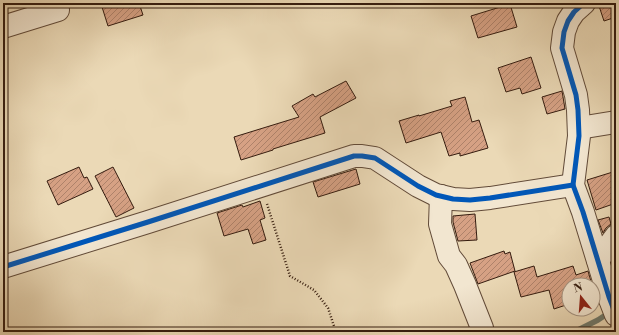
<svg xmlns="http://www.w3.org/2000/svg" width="619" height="335" font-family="'Libre Bodoni',serif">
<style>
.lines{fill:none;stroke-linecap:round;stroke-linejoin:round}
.stream{stroke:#717b6d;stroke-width:5.5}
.building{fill:url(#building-hatch);stroke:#351c0f}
.minor-casing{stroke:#624b39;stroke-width:24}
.path{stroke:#351c0f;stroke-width:2.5;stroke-dasharray:1 2;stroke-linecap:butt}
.minor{stroke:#f2e6d0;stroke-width:22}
.cycleway-casing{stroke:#f2e6d0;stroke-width:8}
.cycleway{stroke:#0057b8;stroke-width:5}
</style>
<defs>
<pattern id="building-hatch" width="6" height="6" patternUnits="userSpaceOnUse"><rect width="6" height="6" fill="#d6a184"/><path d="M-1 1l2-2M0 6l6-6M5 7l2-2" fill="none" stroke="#ae826a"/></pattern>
</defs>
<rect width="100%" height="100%" fill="#ebd9b6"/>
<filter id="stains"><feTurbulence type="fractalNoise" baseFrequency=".005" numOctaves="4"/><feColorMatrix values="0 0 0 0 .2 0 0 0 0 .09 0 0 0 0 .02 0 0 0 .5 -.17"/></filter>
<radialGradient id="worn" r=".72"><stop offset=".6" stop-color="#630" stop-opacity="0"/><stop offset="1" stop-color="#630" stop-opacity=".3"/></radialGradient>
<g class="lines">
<path class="stream" d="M574,332L598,320L610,312"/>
</g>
<g class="building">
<path d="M114,3H139L143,15L108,26L102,7Z"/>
<path d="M598,3H616V17L604,21Z"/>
<path d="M510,4L517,27L478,38L471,16Z"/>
<path d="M531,57L541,88L522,94L520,88L506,92L498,68Z"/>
<path d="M346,81L356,98L320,117L325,133L273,149V150L241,160L234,137L299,117L292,106L313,94L315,97Z"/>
<path d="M562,91L565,109L547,114L542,97Z"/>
<path d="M465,97L472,122L479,120L488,148L460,156V153L449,156L441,132L406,143L399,121L419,115V116L452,106L450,101Z"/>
<path d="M79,167L84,178L87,177L93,189L58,205L47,181Z"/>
<path d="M113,167L134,208L116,217L95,176Z"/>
<path d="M356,169L360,184L318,197L313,182Z"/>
<path d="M616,171V203L596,210L587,180Z"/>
<path d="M260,201L265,218L260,220L266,240L253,244L248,229L224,236L217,213L242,205L243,207Z"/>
<path d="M475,214L477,240L458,241L453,222V216Z"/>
<path d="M609,217L611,224L606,228L603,233L598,220Z"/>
<path d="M504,251L505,254L510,252L515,271L478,284L470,263Z"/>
<path d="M534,266L537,277L573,266L576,275L588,271L592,285H569V304L554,309L549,290L521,297L514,272Z"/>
</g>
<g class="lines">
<g class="minor-casing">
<g id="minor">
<path d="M584,3L574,12L568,21L564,32L562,48L576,95L578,110L579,136L573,185L583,212L609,297L616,315"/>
<path d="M3,27L58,10"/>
<path d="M579,128L616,122"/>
<path d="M441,196L440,224L449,256L456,265L465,285L482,328L481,332"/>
<path d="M598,260L616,236"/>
<path d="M3,267L148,222L354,156H362L375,158L418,186L436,195L453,199L470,200L490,198L573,185"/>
</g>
</g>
<path class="path" d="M267,204L290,276L314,290L328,308L336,332"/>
<use href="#minor" class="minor"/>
<g class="cycleway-casing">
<g id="cycleway">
<path d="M584,3L574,12L568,21L564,32L562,48L576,95L578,110L579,136L573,185L583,212L609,297L616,315"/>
<path d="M3,267L148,222L354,156H362L375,158L418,186L436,195L453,199L470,200L490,198L573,185"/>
</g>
</g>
<use href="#cycleway" class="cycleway"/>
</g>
<rect width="619" height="335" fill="none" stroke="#ebd9b6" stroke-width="16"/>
<rect x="4" y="4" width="611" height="327" fill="none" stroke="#351c0f" stroke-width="2"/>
<rect x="8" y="8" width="603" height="319" fill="none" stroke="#351c0f"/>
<g transform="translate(581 297) rotate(343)"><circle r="19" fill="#f2e6d0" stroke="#a69583"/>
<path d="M0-3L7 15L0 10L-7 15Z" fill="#8f2418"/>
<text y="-6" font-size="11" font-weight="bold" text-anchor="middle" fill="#351c0f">N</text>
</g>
<rect width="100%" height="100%" filter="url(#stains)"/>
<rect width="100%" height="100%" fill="url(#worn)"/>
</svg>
